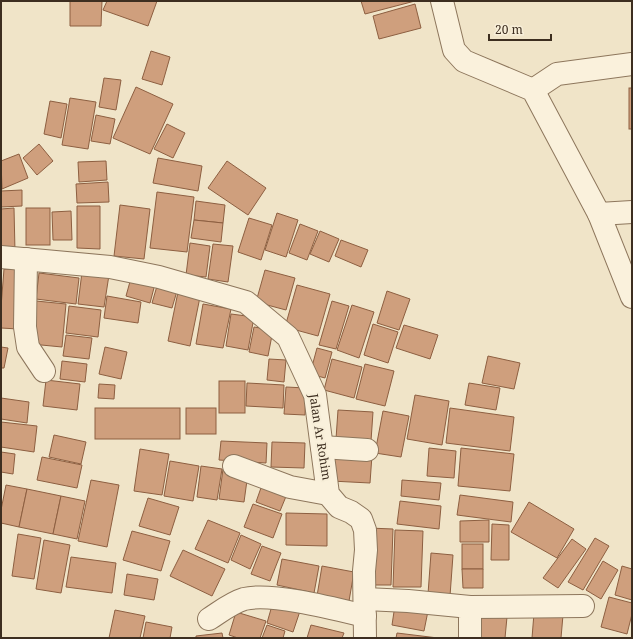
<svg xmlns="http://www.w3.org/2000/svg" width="633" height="639" font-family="'Noto Serif',serif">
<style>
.building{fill:#cf9f7d;stroke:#8d5f41}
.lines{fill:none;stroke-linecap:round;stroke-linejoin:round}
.street-casing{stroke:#8d765c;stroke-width:24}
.street{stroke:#faf1dc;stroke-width:22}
.labels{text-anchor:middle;stroke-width:4;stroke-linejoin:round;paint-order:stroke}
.street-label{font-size:12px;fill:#3d2e20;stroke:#f7eed8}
</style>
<rect width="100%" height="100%" fill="#f0e4c8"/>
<g class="building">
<path d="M70,1H102L101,26H70Z"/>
<path d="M107,1H157L148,26L103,10Z"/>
<path d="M361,1H415L365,14Z"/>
<path d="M415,4L421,28L379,39L373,16Z"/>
<path d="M151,51L170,57L162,85L142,79Z"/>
<path d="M104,78L121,80L116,110L99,107Z"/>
<path d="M136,87L173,104L150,154L113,138Z"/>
<rect x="629" y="88" width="3" height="41"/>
<path d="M70,98L96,102L88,149L62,145Z"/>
<path d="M50,101L67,104L61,138L44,134Z"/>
<path d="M96,115L115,119L110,144L91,141Z"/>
<path d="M167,124L185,133L173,158L154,149Z"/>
<path d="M39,144L53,161L37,175L23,158Z"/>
<path d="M19,154L28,178L2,189L1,161Z"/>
<path d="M158,158L202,166L198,191L153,183Z"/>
<path d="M106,161L107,180L79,182L78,162Z"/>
<path d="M227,161L266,188L248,215L208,188Z"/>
<path d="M108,182L109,202L77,203L76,184Z"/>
<path d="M22,190V206L1,207V191Z"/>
<path d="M157,192L194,197L187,252L150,248Z"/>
<path d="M196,201L225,205L223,223L194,220Z"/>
<path d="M120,205L150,209L144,259L114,256Z"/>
<path d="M77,206H100V249L77,248Z"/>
<path d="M14,208L15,252L1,253V209Z"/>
<rect x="26" y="208" width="24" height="37"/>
<path d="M71,211L72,240H53L52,212Z"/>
<path d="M277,213L298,220L286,257L265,250Z"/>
<path d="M249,218L272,225L261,260L238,252Z"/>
<path d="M194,220L223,223L221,242L191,238Z"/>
<path d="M300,224L318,231L307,260L289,253Z"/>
<path d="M320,231L339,239L329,262L310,254Z"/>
<path d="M341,240L368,250L361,267L335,256Z"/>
<path d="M190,243L210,246L206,277L186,275Z"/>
<path d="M213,244L233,246L228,282L208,279Z"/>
<path d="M4,269L23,270L18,329L1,328V307Z"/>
<path d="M265,270L295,278L286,310L256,302Z"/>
<path d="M82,272L109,275L104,307L78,304Z"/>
<path d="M39,273L79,278L76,304L36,299Z"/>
<path d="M131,278L155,284L150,303L126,296Z"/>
<path d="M297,285L330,294L318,336L285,327Z"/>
<path d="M157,286L177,291L172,308L152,303Z"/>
<path d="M387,291L410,299L399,330L377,323Z"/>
<path d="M178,292L200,297L190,346L168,341Z"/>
<path d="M107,296L141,302L138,323L104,318Z"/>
<path d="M36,301L66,304L62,347L31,344Z"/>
<path d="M332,301L349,306L336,349L319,345Z"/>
<path d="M203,304L231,309L223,348L196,344Z"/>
<path d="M352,305L374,312L359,358L337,350Z"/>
<path d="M69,306L101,310L98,337L66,333Z"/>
<path d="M231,314L254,317L248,350L226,346Z"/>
<path d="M373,324L398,332L388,363L364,355Z"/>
<path d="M404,325L438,335L430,359L396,348Z"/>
<path d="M254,327L273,330L268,356L249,352Z"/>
<path d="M66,335L92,338L89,359L63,356Z"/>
<path d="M1,347L8,348L4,368H1Z"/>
<path d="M105,347L127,352L121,379L99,374Z"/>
<path d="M317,348L332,352L325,378L310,374Z"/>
<path d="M488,356L520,363L514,389L482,383Z"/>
<path d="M269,359L286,360L284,382L267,380Z"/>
<path d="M332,359L362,367L354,398L324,390Z"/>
<path d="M62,361L87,364L85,382L60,379Z"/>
<path d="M365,364L394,371L385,406L356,399Z"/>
<path d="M46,380L80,384L77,410L43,406Z"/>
<rect x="219" y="381" width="26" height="32"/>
<path d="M247,383L284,385L283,408L246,406Z"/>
<path d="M469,383L500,388L496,410L465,405Z"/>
<path d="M99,384L115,385L114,399L98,398Z"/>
<path d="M286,387L306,388L305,415L284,414Z"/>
<path d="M415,395L449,401L442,445L407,439Z"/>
<path d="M1,398L29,402L27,423L1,419Z"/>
<rect x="95" y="408" width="85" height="31"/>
<rect x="186" y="408" width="30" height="26"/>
<path d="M450,408L514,417L510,451L446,443Z"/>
<path d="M338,410L373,412L371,441L336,439Z"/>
<path d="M383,411L409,416L401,457L375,453Z"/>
<path d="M1,422L37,426L34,452L1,447Z"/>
<path d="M54,435L86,442L81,464L49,457Z"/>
<path d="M221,441L267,443L266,463L219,460Z"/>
<path d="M272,442L305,443L304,468L271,467Z"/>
<path d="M429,448L456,451L454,478L427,476Z"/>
<path d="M461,448L514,454L510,491L458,486Z"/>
<path d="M140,449L169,454L162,495L134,491Z"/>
<path d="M1,452L15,454L13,474L1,472Z"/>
<path d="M333,452L372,455L370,483L331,481Z"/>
<path d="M42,457L82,465L77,488L37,480Z"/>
<path d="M170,461L199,466L193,501L164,496Z"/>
<path d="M201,466L222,469L217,500L197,497Z"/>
<path d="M223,469L248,473L244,502L219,499Z"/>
<path d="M91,480L119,485L107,547L78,541Z"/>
<path d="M402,480L441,483L439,500L401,496Z"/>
<path d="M6,485L27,489L19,527L1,523V510Z"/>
<path d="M262,485L287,494L280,511L256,502Z"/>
<path d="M27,489L61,496L53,534L19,527Z"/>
<path d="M460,495L513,502L511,522L457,515Z"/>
<path d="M61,496L85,501L77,539L53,534Z"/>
<path d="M148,498L179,507L170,535L139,526Z"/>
<path d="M400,501L441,506L439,529L397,524Z"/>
<path d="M529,502L574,529L557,558L511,532Z"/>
<path d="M253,504L282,514L273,538L244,527Z"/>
<path d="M286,513L327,514V546L286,545Z"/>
<path d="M208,520L240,533L228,563L195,549Z"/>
<path d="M489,520V542H460V521Z"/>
<path d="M492,524L509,525V560H491Z"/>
<path d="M369,528L393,529L391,585H367Z"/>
<path d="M395,530L423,531L421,587H393Z"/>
<path d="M132,531L170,541L161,571L123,560Z"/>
<path d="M18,534L41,538L34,579L12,576Z"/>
<path d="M241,535L261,544L250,569L231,560Z"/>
<path d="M595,538L609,546L583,590L568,582Z"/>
<path d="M572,539L586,549L558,588L543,578Z"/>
<path d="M44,540L70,545L61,593L36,589Z"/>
<rect x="462" y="544" width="21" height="25"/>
<path d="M262,546L281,553L270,581L251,574Z"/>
<path d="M183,550L225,569L212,596L170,576Z"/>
<path d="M431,553L453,555L450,596L428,594Z"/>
<path d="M71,557L116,563L112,593L66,587Z"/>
<path d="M282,559L319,566L314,593L277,585Z"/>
<path d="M603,561L618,570L601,599L586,590Z"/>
<path d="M322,566L354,572L349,601L317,596Z"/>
<path d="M622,566L632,569V600L615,595Z"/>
<path d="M462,569H483V588H463Z"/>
<path d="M127,574L158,579L154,600L124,595Z"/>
<path d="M609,597L632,603V614L627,634L601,627Z"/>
<path d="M273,602L300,611L293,632L267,623Z"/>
<path d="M395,605L428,611L424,631L392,625Z"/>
<path d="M115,610L145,616L140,638H109Z"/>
<path d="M236,612L266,621L260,638H238L229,635Z"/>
<path d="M534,613L563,615L561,638H532Z"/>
<path d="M480,615L507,617L505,638H478Z"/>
<path d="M146,622L172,627L170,638H143Z"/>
<path d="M267,625L285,631L283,638H262Z"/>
<path d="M311,625L344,633L342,638H307Z"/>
<path d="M222,633L223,638H196V636Z"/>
<path d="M397,633L438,638H396Z"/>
</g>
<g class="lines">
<g class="street-casing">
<g id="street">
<path d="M442,1L454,50L464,61L533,90L599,214L632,297"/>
<path d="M533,90L557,74L632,64"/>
<path d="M599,214L632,212"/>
<path d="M1,257L110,267L159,277L246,302L288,337L315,395L328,494L339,507L351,512L361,519L365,530L366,550L364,571L365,638"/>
<path d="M26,259L25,327L28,347L44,371"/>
<path d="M322,447L367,450"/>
<path d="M234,466L290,487L328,494"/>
<path d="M365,599L408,601L470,607V638"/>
<path d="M470,607L583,606"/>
<path d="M209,619C220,612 231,603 244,599C271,592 336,609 365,616"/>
</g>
</g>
<use href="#street" class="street"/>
</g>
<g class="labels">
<g class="street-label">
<text transform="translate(320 437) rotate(81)" y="4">Jalan Ar Rohim</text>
</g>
</g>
<rect width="633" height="639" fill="none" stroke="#3d2e20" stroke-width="4"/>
<path d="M489 34v6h62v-6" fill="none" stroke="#3d2e20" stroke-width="2"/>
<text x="495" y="34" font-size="12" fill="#3d2e20" stroke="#f7eed8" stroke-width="3" paint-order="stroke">20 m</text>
</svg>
